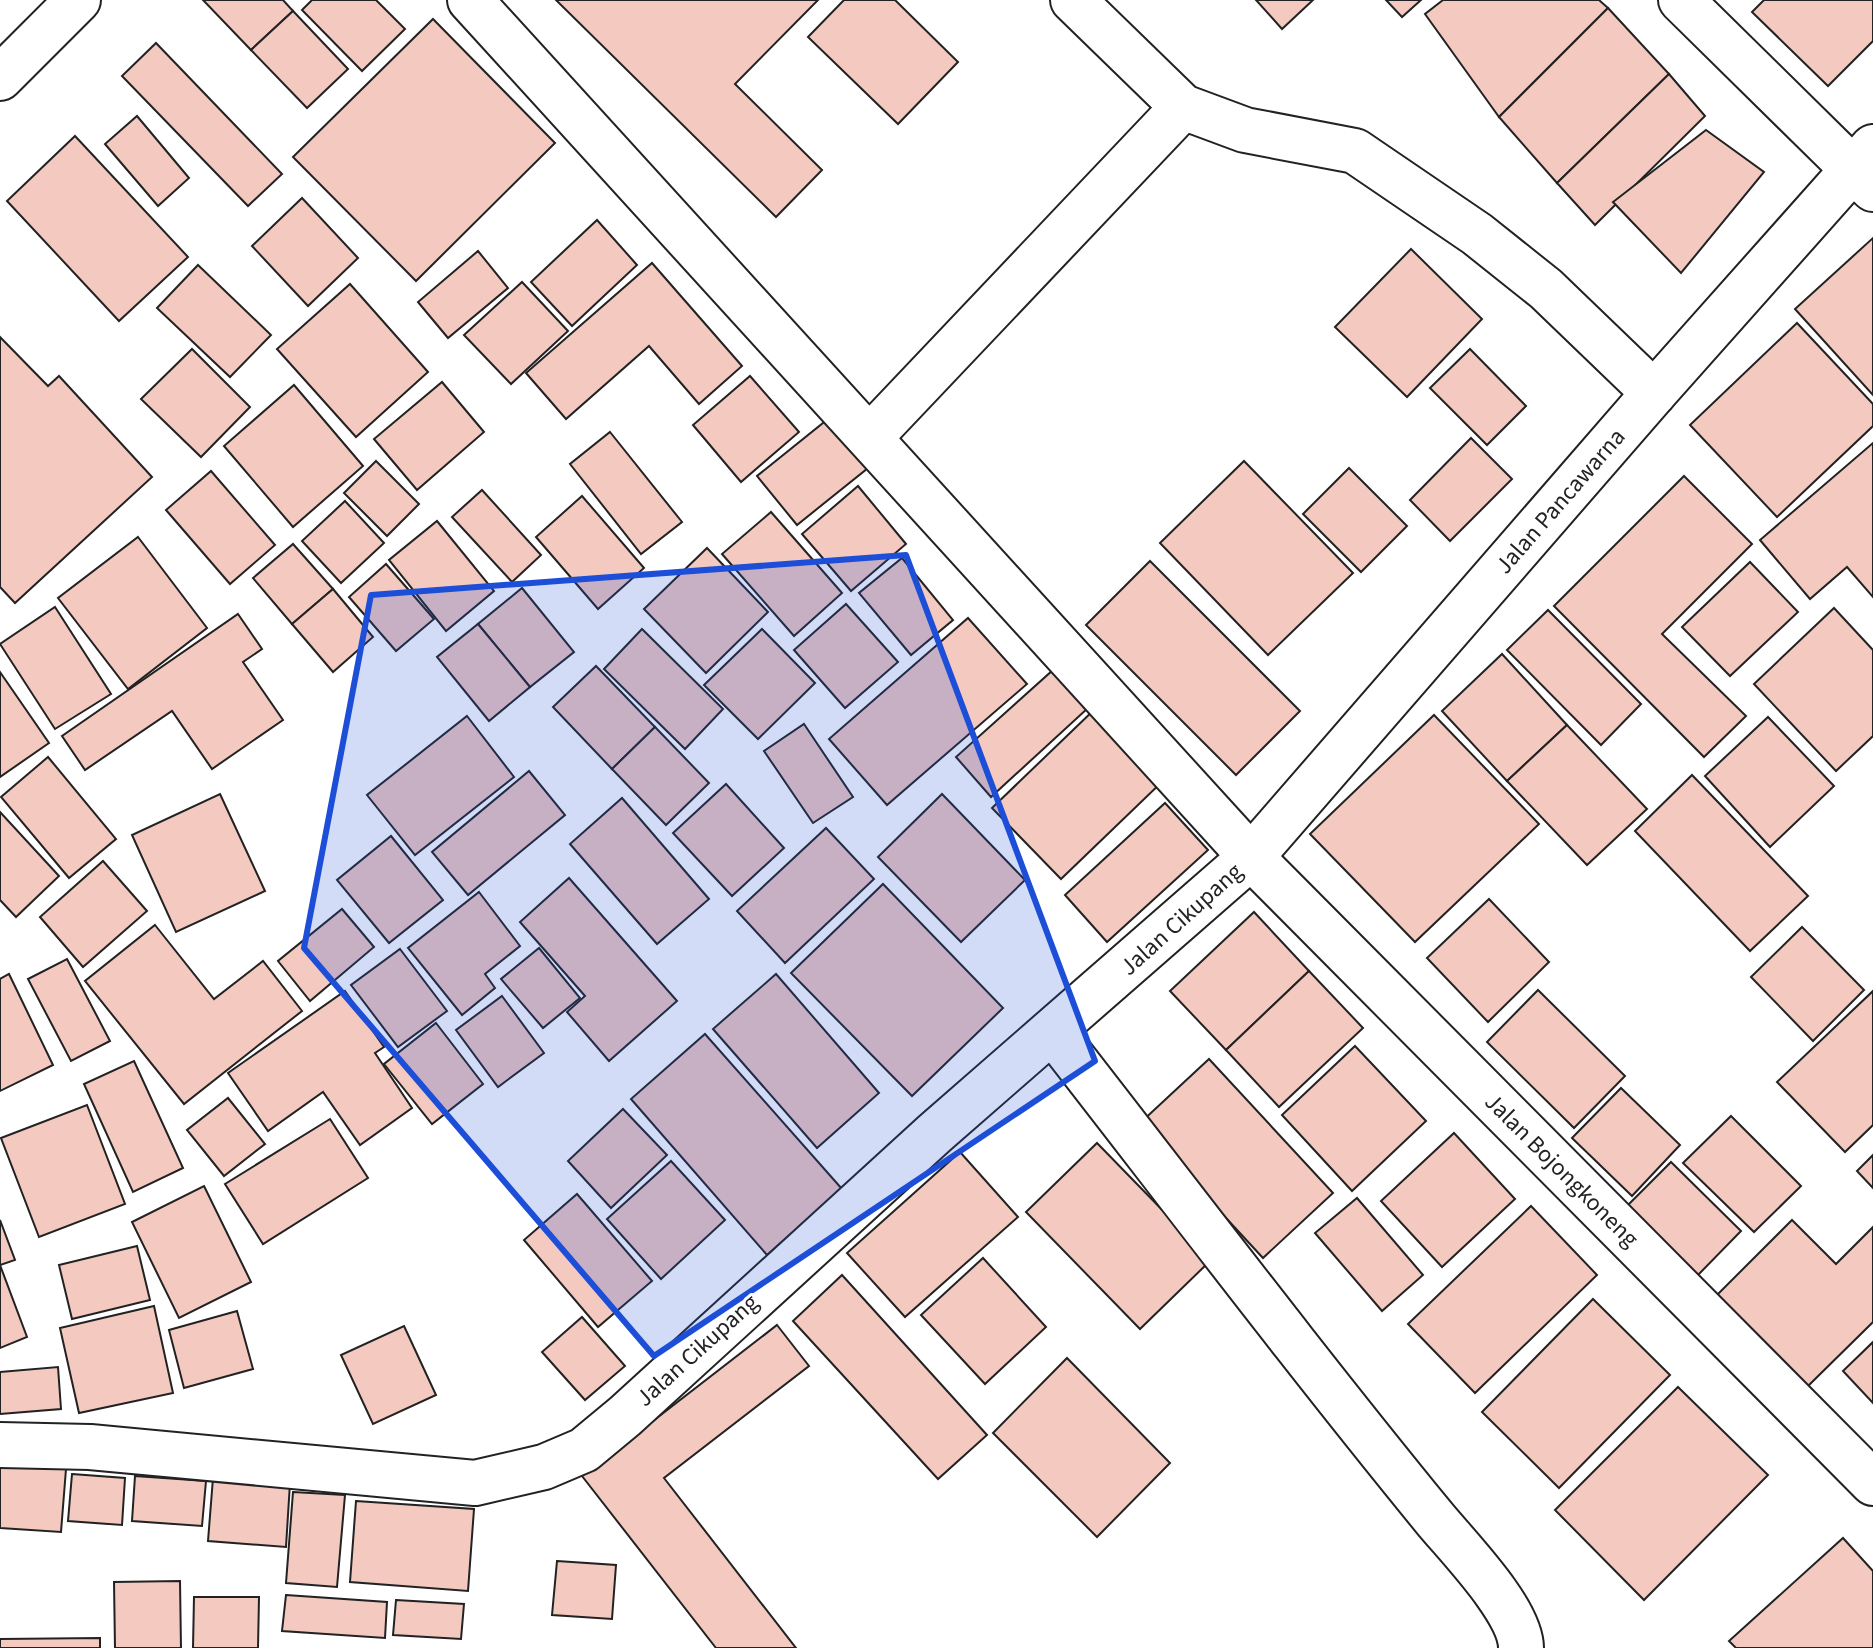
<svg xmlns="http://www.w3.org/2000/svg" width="1873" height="1648" font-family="'Source Sans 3',sans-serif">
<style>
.building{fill:#f3c9c0;stroke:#222;stroke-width:2}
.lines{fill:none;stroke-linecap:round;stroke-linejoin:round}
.minor-casing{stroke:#222;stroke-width:48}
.major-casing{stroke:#222;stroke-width:48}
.minor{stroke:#fff;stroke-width:44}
.major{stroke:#fff;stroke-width:44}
.marked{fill:#1d4ed8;fill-opacity:0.2;stroke:#1d4ed8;stroke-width:6;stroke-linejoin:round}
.labels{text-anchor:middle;stroke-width:6;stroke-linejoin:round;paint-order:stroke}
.street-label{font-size:24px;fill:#222;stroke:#fff}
</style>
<rect width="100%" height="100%" fill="#fff"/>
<g class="building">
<path d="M203,0H283L293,11L251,50Z"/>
<path d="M312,0H376L405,29L362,71L302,10Z"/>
<path d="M556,0H818L735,84L822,170L776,217Z"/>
<path d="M844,0H895L958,62L898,124L808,37Z"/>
<path d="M1256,0H1313L1282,29Z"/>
<path d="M1386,0H1421L1402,17Z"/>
<path d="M1443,0H1599L1608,8L1499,117L1425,14Z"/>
<path d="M1764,0H1873V41L1828,86L1752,12Z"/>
<path d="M1608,8L1669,74L1557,183L1499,117Z"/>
<path d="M293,11L348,69L307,108L251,50Z"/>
<path d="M433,19L555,143L416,281L293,157Z"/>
<path d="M156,43L282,174L248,206L122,76Z"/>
<path d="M1669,74L1705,116L1595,225L1557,183Z"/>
<path d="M137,116L189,178L158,206L105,144Z"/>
<path d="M1706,130L1764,172L1681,273L1613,202Z"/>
<path d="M75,136L188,257L119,321L7,201Z"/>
<path d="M302,198L358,258L308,306L252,246Z"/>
<path d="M597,220L637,265L572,326L531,282Z"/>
<path d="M1873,238V395L1795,309Z"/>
<path d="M1411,249L1482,319L1407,397L1335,327Z"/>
<path d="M478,251L508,288L448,338L418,302Z"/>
<path d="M652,263L742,366L699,404L649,346L566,419L526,373Z"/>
<path d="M198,265L271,335L230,377L157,308Z"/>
<path d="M522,282L568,331L511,384L464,335Z"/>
<path d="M350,284L428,372L356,437L277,349Z"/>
<path d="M1797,323L1873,404V426L1777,517L1690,425Z"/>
<path d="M0,337L48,386L59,376L152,477L15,603L0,587Z"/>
<path d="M192,349L250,407L201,457L141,399Z"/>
<path d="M1470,349L1526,406L1487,445L1430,388Z"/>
<path d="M750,376L799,432L741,482L693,425Z"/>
<path d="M442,382L484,432L417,490L374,439Z"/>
<path d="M294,385L363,466L293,527L224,446Z"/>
<path d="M828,419L868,468L797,525L757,476Z"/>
<path d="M610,432L682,522L641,554L570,464Z"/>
<path d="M1471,438L1512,479L1450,541L1410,500Z"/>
<path d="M1873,443V597L1847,567L1810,599L1760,540Z"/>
<path d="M376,461L419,504L387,536L344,493Z"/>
<path d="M1244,461L1353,573L1268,655L1160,543Z"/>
<path d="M1349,468L1407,526L1361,572L1303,514Z"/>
<path d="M211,471L275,545L230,584L166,510Z"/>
<path d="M1684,476L1752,544L1662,634L1746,716L1704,757L1554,606Z"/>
<path d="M858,486L906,544L851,591L802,534Z"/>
<path d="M482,490L541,555L512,582L452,517Z"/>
<path d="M582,496L644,568L598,609L536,537Z"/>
<path d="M345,501L384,543L341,583L302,541Z"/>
<path d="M771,512L842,593L794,636L722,554Z"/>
<path d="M437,521L494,591L446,631L389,560Z"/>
<path d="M138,537L207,628L128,689L58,598Z"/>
<path d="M293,544L333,589L292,624L253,578Z"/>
<path d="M707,548L768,612L706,673L644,609Z"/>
<path d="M902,558L953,620L911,655L859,593Z"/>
<path d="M1150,561L1300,711L1236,775L1086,625Z"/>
<path d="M1750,562L1798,612L1730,676L1682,627Z"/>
<path d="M386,564L434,619L396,651L349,597Z"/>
<path d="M522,588L574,652L530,687L478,624Z"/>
<path d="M333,589L373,637L333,672L292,624Z"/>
<path d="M846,604L898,662L845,708L794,650Z"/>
<path d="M55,607L111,694L55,729L0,644Z"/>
<path d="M1834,608L1873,650V736L1836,771L1754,684Z"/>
<path d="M1548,610L1641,704L1601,745L1507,650Z"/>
<path d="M238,614L262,649L243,662L283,720L212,769L172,711L85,770L62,736Z"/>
<path d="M968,618L1027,684L887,805L829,739Z"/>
<path d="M478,624L530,687L489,721L437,657Z"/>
<path d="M642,629L723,709L685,749L604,669Z"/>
<path d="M762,629L815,683L758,739L704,685Z"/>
<path d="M1502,654L1567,725L1507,781L1442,711Z"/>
<path d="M596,666L655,727L612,769L553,707Z"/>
<path d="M1053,670L1088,708L991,797L956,757Z"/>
<path d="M0,672L49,743L0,777Z"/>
<path d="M1097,707L1165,779L1061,879L992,808Z"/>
<path d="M1434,715L1539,824L1415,942L1310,834Z"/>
<path d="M467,716L514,777L415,855L367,795Z"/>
<path d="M1768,717L1834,786L1770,847L1705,776Z"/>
<path d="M804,724L853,797L813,823L764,751Z"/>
<path d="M1567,725L1647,809L1587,865L1507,781Z"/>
<path d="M655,727L709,783L666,825L612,769Z"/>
<path d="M48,757L116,839L69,878L1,797Z"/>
<path d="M529,771L565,815L468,895L432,852Z"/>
<path d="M1692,775L1808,896L1750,951L1635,831Z"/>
<path d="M726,784L784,848L732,896L673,833Z"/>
<path d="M220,794L265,891L176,932L132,835Z"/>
<path d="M942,794L1025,880L961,942L878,857Z"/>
<path d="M622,798L709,899L657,944L570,844Z"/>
<path d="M1165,803L1208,850L1107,942L1065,895Z"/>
<path d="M0,812L59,876L16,917L0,900Z"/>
<path d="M826,828L874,879L785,963L737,911Z"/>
<path d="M391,836L443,900L389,943L337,880Z"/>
<path d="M103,861L147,911L83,967L40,917Z"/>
<path d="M569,878L677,1001L609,1061L567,1012L585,996L520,922Z"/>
<path d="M883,884L1003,1008L912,1096L791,973Z"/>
<path d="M479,892L520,946L485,974L495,988L462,1015L408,948Z"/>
<path d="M1489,899L1549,962L1488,1022L1427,958Z"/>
<path d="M342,909L374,947L310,1001L278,961Z"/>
<path d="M1254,912L1309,971L1226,1050L1170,991Z"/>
<path d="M155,925L214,999L263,961L302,1011L184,1104L85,981Z"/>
<path d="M1802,927L1864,990L1813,1041L1751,977Z"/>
<path d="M539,948L580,998L543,1028L501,979Z"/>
<path d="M400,949L447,1011L398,1047L351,985Z"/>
<path d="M67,959L110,1041L71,1061L28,979Z"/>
<path d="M1309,971L1363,1028L1279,1107L1226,1050Z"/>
<path d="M9,974L53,1065L0,1091V979Z"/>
<path d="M776,974L879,1093L817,1148L713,1029Z"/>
<path d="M1538,990L1625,1076L1574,1128L1487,1042Z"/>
<path d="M345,991L384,1047L375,1053L412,1108L360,1145L323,1092L268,1131L228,1073Z"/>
<path d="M1873,991V1125L1845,1152L1777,1082Z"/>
<path d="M502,996L544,1053L498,1087L456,1030Z"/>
<path d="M436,1023L483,1084L432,1124L384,1064Z"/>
<path d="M705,1034L842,1189L767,1255L631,1099Z"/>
<path d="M1355,1046L1426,1121L1352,1191L1282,1115Z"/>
<path d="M1209,1059L1333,1193L1263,1258L1139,1124Z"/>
<path d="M134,1061L183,1168L133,1192L84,1084Z"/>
<path d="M1621,1088L1680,1145L1632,1196L1572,1138Z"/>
<path d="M228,1098L265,1144L224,1176L187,1130Z"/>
<path d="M87,1105L125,1204L39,1237L1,1138Z"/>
<path d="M623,1109L667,1155L611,1208L568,1161Z"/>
<path d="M1731,1116L1801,1186L1754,1232L1683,1163Z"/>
<path d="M330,1119L368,1178L263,1244L225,1184Z"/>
<path d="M1454,1133L1515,1199L1442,1267L1381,1201Z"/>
<path d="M1097,1143L1211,1260L1140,1329L1026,1212Z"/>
<path d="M960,1152L1018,1217L905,1317L847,1253Z"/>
<path d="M1873,1155V1188L1857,1171Z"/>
<path d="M671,1161L725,1220L661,1279L607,1219Z"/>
<path d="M1671,1162L1741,1231L1698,1275L1627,1206Z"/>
<path d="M204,1186L251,1282L179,1318L132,1222Z"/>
<path d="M577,1194L652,1281L598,1327L524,1240Z"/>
<path d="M1357,1198L1423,1275L1382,1311L1315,1233Z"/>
<path d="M1531,1206L1597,1275L1475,1393L1408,1324Z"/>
<path d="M0,1220L15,1260L0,1265L27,1337L0,1348Z"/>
<path d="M1792,1220L1836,1264L1873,1227V1322L1808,1386L1717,1295Z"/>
<path d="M137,1246L150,1300L72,1319L59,1265Z"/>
<path d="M983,1258L1046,1327L985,1384L921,1315Z"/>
<path d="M842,1275L987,1435L938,1479L793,1321Z"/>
<path d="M1593,1299L1670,1375L1559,1488L1482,1412Z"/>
<path d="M154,1306L173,1393L79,1413L60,1328Z"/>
<path d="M237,1311L253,1369L184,1388L169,1330Z"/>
<path d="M582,1317L625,1366L585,1400L542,1352Z"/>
<path d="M777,1325L809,1366L664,1478L796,1648H716L582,1476Z"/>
<path d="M404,1326L436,1395L373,1424L341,1355Z"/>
<path d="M1873,1342V1403L1843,1371Z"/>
<path d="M1067,1358L1170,1463L1097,1537L993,1433Z"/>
<path d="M58,1367L61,1409L0,1414V1372Z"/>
<path d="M1678,1387L1768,1475L1644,1600L1555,1510Z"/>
<path d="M0,1464L66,1469L61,1532L0,1528Z"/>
<path d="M72,1474L125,1478L122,1525L68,1521Z"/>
<path d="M135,1476L206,1481L202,1526L132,1521Z"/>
<path d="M213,1478L290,1483L286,1547L208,1541Z"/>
<path d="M293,1492L345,1495L337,1587L286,1583Z"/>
<path d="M356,1501L474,1509L468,1591L350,1582Z"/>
<path d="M1843,1538L1873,1571V1648H1736L1729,1641Z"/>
<path d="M557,1561L616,1565L612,1619L552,1615Z"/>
<path d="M180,1581L181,1648H115L114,1582Z"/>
<path d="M286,1595L387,1602L385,1638L282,1631Z"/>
<path d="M194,1597H259L258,1648H193Z"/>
<path d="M396,1600L464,1604L461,1639L393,1635Z"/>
<path d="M100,1638V1648H0V1639Z"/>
</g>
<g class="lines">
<g class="minor-casing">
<g id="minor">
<path d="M1073,0L1183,107L1245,130L1355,151L1477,234L1546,289L1654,393"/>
<path d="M1681,0L1873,189"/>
<path d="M870,437L1183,107"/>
<path d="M1053,1032C1180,1195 1304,1359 1435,1519C1459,1548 1521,1611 1521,1648"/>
</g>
</g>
<g class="major-casing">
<g id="major">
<path d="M470,0L1251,857L1873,1483"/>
<path d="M0,78L78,0"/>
<path d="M0,1445L90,1447L475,1483L544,1467L584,1450L625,1416L935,1133L1251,857L1654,393L1873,147"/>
</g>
</g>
<use href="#minor" class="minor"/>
<use href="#major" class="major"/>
</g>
<path class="marked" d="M906,555L1095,1061L654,1356L304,948L371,595Z"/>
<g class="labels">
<g class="street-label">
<text transform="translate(1560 501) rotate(-49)" y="8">Jalan Pancawarna</text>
<text transform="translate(1181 919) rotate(-42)" y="8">Jalan Cikupang</text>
<text transform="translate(1562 1170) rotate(45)" y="8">Jalan Bojongkoneng</text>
<text transform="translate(697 1350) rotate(-42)" y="8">Jalan Cikupang</text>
</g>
</g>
</svg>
